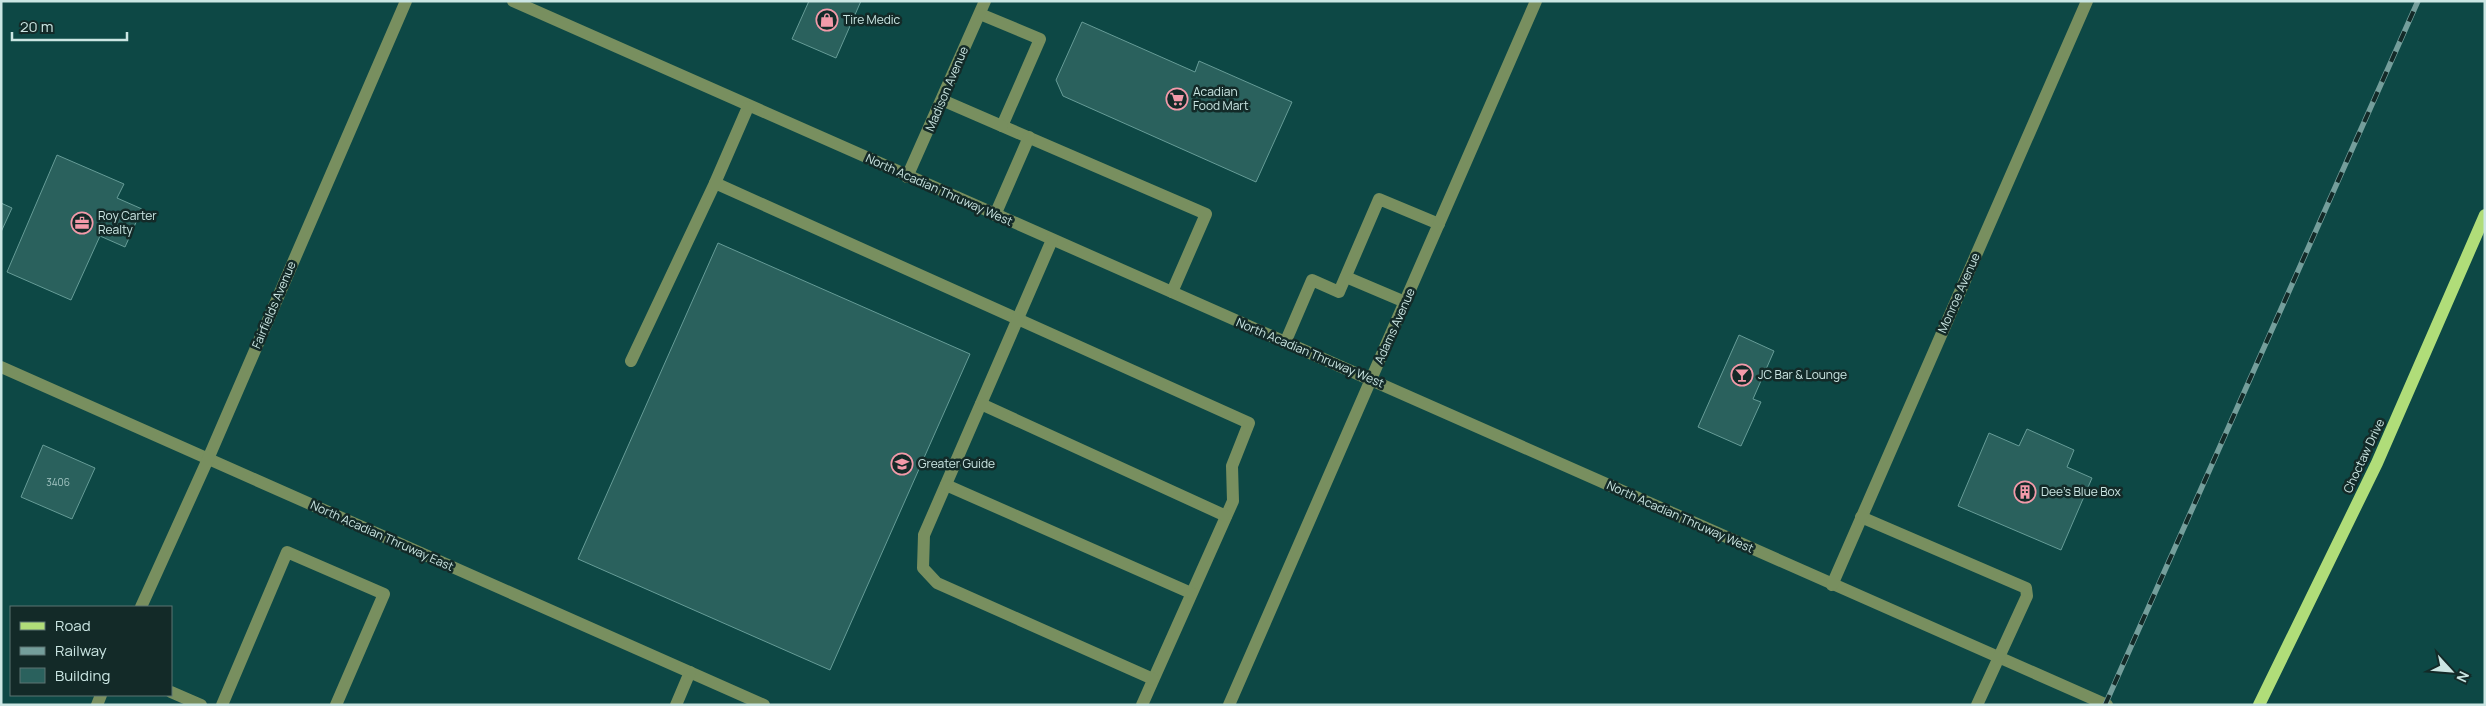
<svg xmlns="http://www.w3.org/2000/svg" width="2486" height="706" font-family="Manrope,sans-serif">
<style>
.building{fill:#2a615d;stroke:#669c97}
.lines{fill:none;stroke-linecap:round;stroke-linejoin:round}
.minor{stroke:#788f5f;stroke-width:12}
.major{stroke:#b0dd79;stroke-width:12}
.rail-casing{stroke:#749e9b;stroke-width:5.5}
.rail{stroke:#132a28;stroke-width:4;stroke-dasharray:11;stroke-linecap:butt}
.labels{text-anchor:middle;stroke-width:5;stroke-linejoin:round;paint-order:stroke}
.number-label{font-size:10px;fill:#a3c5c2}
.poi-label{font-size:12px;fill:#cbe6e3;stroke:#132a28;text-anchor:start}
.street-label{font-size:12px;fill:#cbe6e3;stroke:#132a28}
</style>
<rect width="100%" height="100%" fill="#0d4845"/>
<g class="building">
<path d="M809,1H861L836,58L792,39Z"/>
<path d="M1082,22L1195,72L1199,61L1292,102L1256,182L1063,96L1056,80Z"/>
<path d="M57,155L124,184L117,198L142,209L125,247L100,236L71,300L7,272Z"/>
<path d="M1,203L12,208L1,232Z"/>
<path d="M718,243L970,354L830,670L578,559Z"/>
<path d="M1739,335L1774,351L1753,399L1761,402L1741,446L1698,427Z"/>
<path d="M2027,429L2074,450L2067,467L2092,478L2061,550L1958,506L1989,433L2019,446Z"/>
<path d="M43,445L95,468L72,519L21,497Z"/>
</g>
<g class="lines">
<g class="minor">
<path d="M513,1L2107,705"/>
<path d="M980,14L1040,39L1002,126L1206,214L1172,292"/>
<path d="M942,100L1002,126"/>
<path d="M907,177L985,1"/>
<path d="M715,183L1249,423L1232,466L1233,501L1142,705"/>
<path d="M995,215L1029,137"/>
<path d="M1052,240L924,535L923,568L937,583L1153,679"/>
<path d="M1346,277L1405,302"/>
<path d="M1285,343L1312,280L1339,292L1379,199L1439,224"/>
<path d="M631,361L715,183L748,107"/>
<path d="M1,367L764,705"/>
<path d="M981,404L1226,516"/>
<path d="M946,485L1191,593"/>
<path d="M1861,517L2026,588L2027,596L1977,705"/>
<path d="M1832,585L2087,1"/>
<path d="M141,607L208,459L406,1"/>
<path d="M171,692L201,705"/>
<path d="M97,705L101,695"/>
<path d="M222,705L287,552L384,594L336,705"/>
<path d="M676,705L690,672"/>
<path d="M1229,705L1536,1"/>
</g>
<path class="major" d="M2259,705L2377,463L2485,215"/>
<g class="rail-casing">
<path id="rail" d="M2105,705L2418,1"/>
</g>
<use href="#rail" class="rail"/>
</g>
<defs>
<g id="shop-ring" transform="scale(1.125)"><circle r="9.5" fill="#132a28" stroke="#f39aa9" stroke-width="1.5"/><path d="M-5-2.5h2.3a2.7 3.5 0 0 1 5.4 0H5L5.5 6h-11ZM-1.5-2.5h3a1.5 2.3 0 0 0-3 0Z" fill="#f39aa9"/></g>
<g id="supermarket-ring" transform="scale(1.125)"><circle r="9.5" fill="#132a28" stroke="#f39aa9" stroke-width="1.5"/><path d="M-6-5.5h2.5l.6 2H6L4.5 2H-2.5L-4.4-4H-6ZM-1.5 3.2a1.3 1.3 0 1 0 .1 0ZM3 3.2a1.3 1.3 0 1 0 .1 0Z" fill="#f39aa9"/></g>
<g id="office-ring" transform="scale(1.125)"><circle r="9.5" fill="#132a28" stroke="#f39aa9" stroke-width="1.5"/><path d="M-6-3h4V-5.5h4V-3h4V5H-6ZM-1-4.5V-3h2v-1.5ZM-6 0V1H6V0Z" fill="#f39aa9"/></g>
<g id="bar-ring" transform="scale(1.125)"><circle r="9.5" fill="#132a28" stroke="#f39aa9" stroke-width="1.5"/><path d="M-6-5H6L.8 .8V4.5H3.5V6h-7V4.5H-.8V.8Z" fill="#f39aa9"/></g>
<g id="school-ring" transform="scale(1.125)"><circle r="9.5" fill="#132a28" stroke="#f39aa9" stroke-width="1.5"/><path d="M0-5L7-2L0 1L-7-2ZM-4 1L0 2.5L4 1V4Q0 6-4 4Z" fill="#f39aa9"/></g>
<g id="building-ring" transform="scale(1.125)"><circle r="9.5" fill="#132a28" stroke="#f39aa9" stroke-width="1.5"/><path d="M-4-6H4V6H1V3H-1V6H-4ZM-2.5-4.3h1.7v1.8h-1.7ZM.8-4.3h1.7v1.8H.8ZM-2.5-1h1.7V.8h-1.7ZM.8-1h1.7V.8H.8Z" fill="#f39aa9"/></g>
</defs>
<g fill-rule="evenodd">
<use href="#shop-ring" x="827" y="20"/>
<use href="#supermarket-ring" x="1177" y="99"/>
<use href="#office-ring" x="82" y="223"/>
<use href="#bar-ring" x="1742" y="375"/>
<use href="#school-ring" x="902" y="464"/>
<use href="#building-ring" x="2025" y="492"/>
</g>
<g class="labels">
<g class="number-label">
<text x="58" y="486">3406</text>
</g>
<g class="poi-label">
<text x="843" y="24">Tire Medic</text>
<text x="1193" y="96">Acadian<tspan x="1193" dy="14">Food Mart</tspan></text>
<text x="98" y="220">Roy Carter<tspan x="98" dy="14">Realty</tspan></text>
<text x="1758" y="379">JC Bar &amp; Lounge</text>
<text x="918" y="468">Greater Guide</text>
<text x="2041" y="496">Dee's Blue Box</text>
</g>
<g class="street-label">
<text transform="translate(947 89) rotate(-67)" y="4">Madison Avenue</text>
<text transform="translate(939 190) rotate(24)" y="4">North Acadian Thruway West</text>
<text transform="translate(1959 293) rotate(-66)" y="4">Monroe Avenue</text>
<text transform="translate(274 305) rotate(-67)" y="4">Fairfields Avenue</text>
<text transform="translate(1395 326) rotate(-66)" y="4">Adams Avenue</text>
<text transform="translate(1310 353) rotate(23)" y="4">North Acadian Thruway West</text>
<text transform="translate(2364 456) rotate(-65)" y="4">Choctaw Drive</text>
<text transform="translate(1680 517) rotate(24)" y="4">North Acadian Thruway West</text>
<text transform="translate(382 536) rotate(24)" y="4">North Acadian Thruway East</text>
</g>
</g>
<rect width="2486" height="706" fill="none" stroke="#cbe6e3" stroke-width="5"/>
<rect x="10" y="606" width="162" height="90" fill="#132a28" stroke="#5d7573"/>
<rect x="20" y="622" width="25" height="8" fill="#b0dd79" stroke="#5d7573"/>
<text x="55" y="631" font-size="15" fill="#cbe6e3">Road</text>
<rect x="20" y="647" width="25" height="8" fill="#749e9b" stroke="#5d7573"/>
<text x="55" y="656" font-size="15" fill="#cbe6e3">Railway</text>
<rect x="20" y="668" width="25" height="15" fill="#2a615d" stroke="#5d7573"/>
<text x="55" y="681" font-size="15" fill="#cbe6e3">Building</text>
<g transform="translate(2451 671) rotate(116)" stroke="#132a28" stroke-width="4" paint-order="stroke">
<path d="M0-4L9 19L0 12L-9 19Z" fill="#cbe6e3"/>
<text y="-8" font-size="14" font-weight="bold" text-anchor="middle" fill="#cbe6e3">N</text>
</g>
<path d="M12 32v8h115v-8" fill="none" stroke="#cbe6e3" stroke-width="2.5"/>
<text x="20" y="32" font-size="15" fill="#cbe6e3" stroke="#132a28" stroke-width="4" paint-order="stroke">20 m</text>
</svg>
